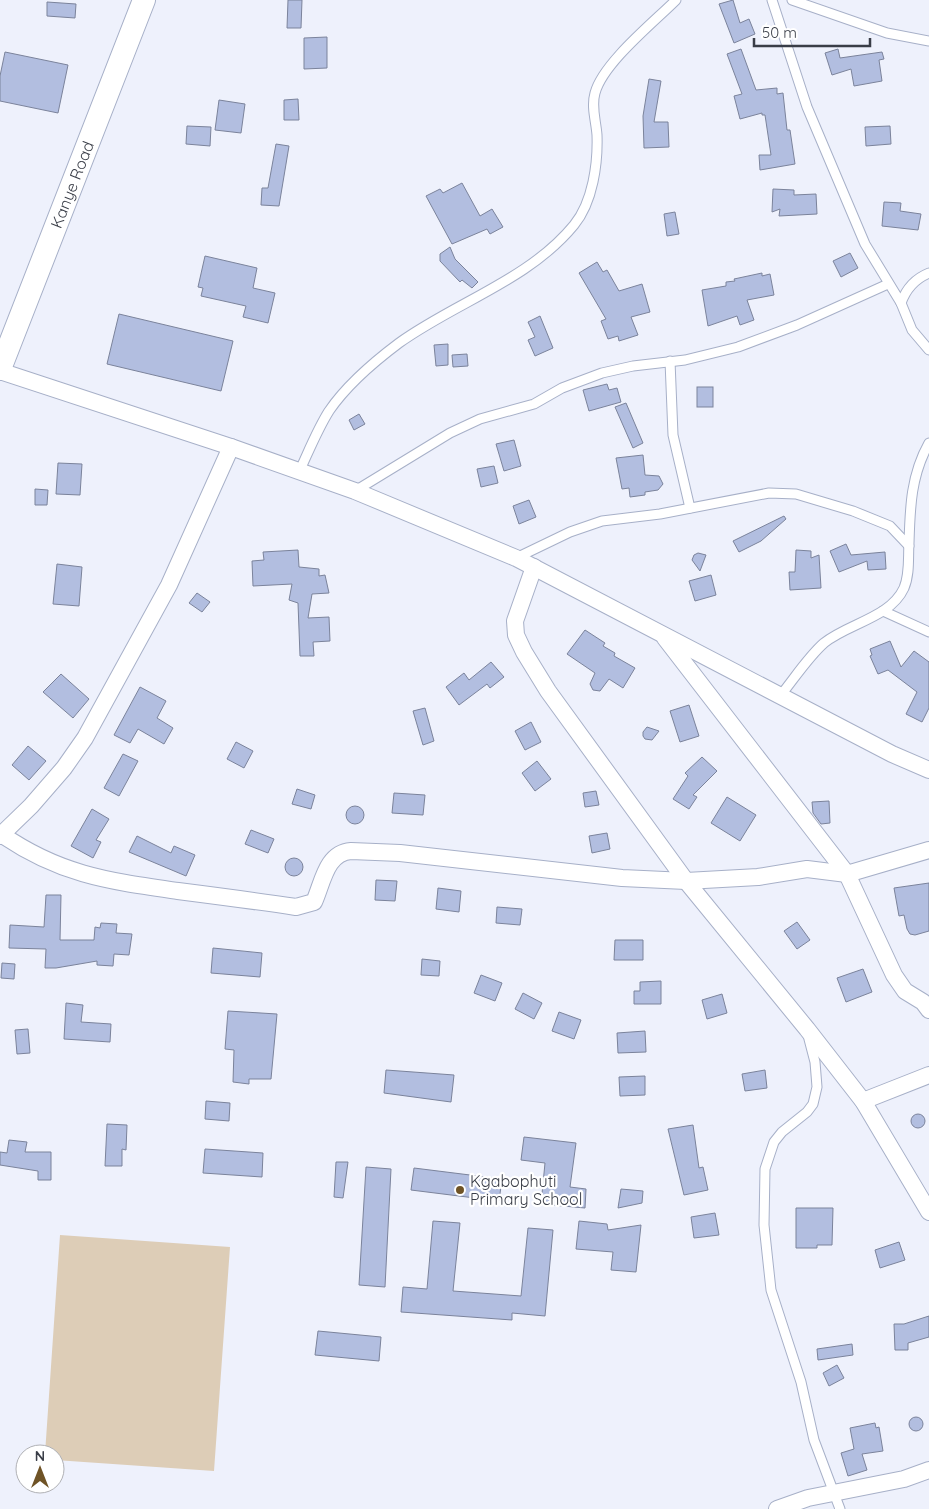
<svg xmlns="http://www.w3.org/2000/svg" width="929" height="1509" font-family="Quicksand,sans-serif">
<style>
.green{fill:#ddcdb7}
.building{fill:#b2bee0;stroke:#7b839b}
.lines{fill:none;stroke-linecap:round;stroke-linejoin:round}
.service-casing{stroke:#a7b0c8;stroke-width:11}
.minor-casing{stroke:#a7b0c8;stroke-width:18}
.secondary-casing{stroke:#a7b0c8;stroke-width:24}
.service{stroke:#fff;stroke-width:9}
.minor{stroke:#fff;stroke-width:16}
.secondary{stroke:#fff;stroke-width:22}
.poi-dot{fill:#6f5326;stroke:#fff;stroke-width:2}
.labels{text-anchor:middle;stroke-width:4.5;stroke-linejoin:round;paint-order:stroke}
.street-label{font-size:16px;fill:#393d47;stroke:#fff}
.poi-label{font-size:16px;fill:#393d47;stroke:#fff;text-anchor:start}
</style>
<rect width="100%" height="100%" fill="#eef1fc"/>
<path class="green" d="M60,1235L230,1247L214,1471L55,1460V1454H45Z"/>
<g class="building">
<path d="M288,0H302L301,28H287Z"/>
<path d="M733,0L740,23L749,19L755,34L734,43L719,4Z"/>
<path d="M47,2L76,4L75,18L47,16Z"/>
<path d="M327,37V68L304,69V38Z"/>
<path d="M741,49L756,90L777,88V94L783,93L787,130H790L795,164L760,170L759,155H771L765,115H762V113L740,119L734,96L742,94L727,54Z"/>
<path d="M838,49L840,58L882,52L884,59L879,60L882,81L854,86L851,69L832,75L825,53Z"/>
<path d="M5,52L68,65L58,113L0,101V76Z"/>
<path d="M649,79L661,81L654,122H668L669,147L644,148L643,116Z"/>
<path d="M298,99L299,120H284V100Z"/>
<path d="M219,100L245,104L241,133L215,130Z"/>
<path d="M187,126L211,127L210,146L186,144Z"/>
<path d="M890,126L891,144L866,146L865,127Z"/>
<path d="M276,144L289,146L279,206L261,205L262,188H268Z"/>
<path d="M462,183L480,216L492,209L503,227L490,234L487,229L452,244L426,196L440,189L443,193Z"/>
<path d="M773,189L794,190V195L816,194L817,214L779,216L780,209L772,212Z"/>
<path d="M884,202L901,203L900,211L921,214L918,230L882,226Z"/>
<path d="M675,212L679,234L667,236L664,214Z"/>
<path d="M450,247L455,259L478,282L472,288L462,280L460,282L440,261V254Z"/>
<path d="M850,253L858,268L841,277L833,261Z"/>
<path d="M205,256L257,268L253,288L275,293L268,323L243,317L246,306L201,296L203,288L198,287Z"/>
<path d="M597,262L603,272L607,270L619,291L642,284L650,312L631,317L638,335L619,341L618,336L608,339L601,321L606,319L579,273Z"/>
<path d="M762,273V276L770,274L774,295L747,300L754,320L740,325L737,316L708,326L702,290L726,286V282L735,281L734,279Z"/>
<path d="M119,314L233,341L221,391L107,364Z"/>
<path d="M540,316L553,348L535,356L528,340L535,337L528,322Z"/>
<path d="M448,344V365L436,366L434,345Z"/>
<path d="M467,354L468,366L453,367L452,355Z"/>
<path d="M607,384L609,390L617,388L621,402L589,411L583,390Z"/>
<rect x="697" y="387" width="16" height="20"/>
<path d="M626,403L643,443L633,448L615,407Z"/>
<path d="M359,414L365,424L354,430L349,420Z"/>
<path d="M514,440L521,466L504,471L496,444Z"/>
<path d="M643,455L645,475L659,476L663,484L658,490L645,492V495L630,497L629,488L622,489L616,458Z"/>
<path d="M58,463L82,464L80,495L56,494Z"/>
<path d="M494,466L498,483L481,487L477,469Z"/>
<path d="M35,489L48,490L47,505H35Z"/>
<path d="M529,500L536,517L519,524L513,506Z"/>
<path d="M784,516L786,519L761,541L739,552L733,541Z"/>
<path d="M846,544L851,555L885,552L886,569L868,570L867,561L839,572L830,551Z"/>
<path d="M298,550L299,567L319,569V576L325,575L329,593L312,594L308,618L329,617L330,641L313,642L314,656H300L298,603L289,600L292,584L253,586L252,561L264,560L263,552Z"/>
<path d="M796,550L811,551V558L819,555L821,588L790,590L789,572H795Z"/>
<path d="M698,553L706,555L700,571L692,560L694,555Z"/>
<path d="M57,564L82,567L79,606L53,604Z"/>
<path d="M711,575L716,595L695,601L689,581Z"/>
<path d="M197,593L210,602L202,612L189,603Z"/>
<path d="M585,630L605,643L603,646L615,653L614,656L635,668L623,688L609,679L600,691L593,690L590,684L595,673L567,654Z"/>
<path d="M890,641L901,667L914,651L929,662V708L922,722L906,714L917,692L888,670L878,674L870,656L872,655L870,649Z"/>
<path d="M491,662L504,677L490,688L487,684L459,705L446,687L464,673L469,680Z"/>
<path d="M61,674L89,699L73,718L43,692Z"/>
<path d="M140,687L166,701L157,718L173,728L164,744L138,729L130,743L114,735Z"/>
<path d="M689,705L699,736L680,742L670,711Z"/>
<path d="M425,708L434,741L423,745L413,711Z"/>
<path d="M531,722L541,742L525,750L515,731Z"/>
<path d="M647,727L659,731L652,740L645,739L643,736V732Z"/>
<path d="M236,742L253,751L244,768L227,759Z"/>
<path d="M28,746L46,761L29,780L12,765Z"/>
<path d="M123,754L138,761L119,796L104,788Z"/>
<path d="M702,757L717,771L693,795L697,797L689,809L673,799L688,776L685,773Z"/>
<path d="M537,761L551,779L535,791L522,773Z"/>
<path d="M297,789L315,795L311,809L292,804Z"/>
<path d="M596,791L599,805L585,807L583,793Z"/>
<path d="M394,793L425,795L423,815L392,813Z"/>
<path d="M727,797L756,815L740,841L711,823Z"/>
<path d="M829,801L830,823L821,824L813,813L812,802Z"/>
<circle cx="355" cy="815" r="9"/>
<path d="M92,809L109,819L96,840L101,842L93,858L71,846Z"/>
<path d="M251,830L274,839L268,853L245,844Z"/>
<path d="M607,833L610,849L592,853L589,836Z"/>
<path d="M137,836L171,853L174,846L195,855L186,876L129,852Z"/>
<circle cx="294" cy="867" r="9"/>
<path d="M376,880L397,881L395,901L375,900Z"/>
<path d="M929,883V931L915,935L910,934L907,929L904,915L899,916L894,888Z"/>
<path d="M438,888L461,891L459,912L436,909Z"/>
<path d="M46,895H61L60,940H94L95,927L100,928L101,923L117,924L116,933L132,934L129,955L114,954L113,966L97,965V961L56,968H45L46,949L9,948L10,925L44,927Z"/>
<path d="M497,907L522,909L520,925L496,923Z"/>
<path d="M797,922L810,940L797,949L784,931Z"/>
<path d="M615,940H643V960H614Z"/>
<path d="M213,948L262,953L260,977L211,973Z"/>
<path d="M422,959L440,961L439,976L421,975Z"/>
<path d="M2,963L15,964L14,979L1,978Z"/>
<path d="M863,969L872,992L846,1002L837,978Z"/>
<path d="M481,975L502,983L495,1001L474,993Z"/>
<path d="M661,981V1004H634V991H640V982Z"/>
<path d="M523,993L542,1003L534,1019L515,1009Z"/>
<path d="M722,994L727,1013L707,1019L702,1000Z"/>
<path d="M66,1003L83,1005L81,1022L111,1024L110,1042L64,1039Z"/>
<path d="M228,1011L277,1014L271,1079H249V1084L233,1082L234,1050L225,1049Z"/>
<path d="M559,1012L581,1020L574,1039L552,1031Z"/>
<path d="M28,1029L30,1053L17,1054L15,1030Z"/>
<path d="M645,1031L646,1052L618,1053L617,1033Z"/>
<path d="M386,1070L454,1075L451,1102L384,1093Z"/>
<path d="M765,1070L767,1088L745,1091L742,1074Z"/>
<path d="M645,1076V1095L620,1096L619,1077Z"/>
<path d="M206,1101L230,1103L229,1121L205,1119Z"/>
<circle cx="918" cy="1121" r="7"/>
<path d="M107,1124L127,1125L126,1150L122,1149V1166H105Z"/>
<path d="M693,1125L699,1168L703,1167L708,1190L684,1195L668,1129Z"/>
<path d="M524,1137L576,1143L570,1187L586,1189L585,1208L541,1204L545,1163L521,1160Z"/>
<path d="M9,1140L27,1142L25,1152H51V1180H38V1171L0,1165V1152L7,1153Z"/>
<path d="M205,1149L263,1153L262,1177L203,1173Z"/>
<path d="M336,1162H348L343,1198L334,1197Z"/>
<path d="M366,1167L391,1169L385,1287L359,1285Z"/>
<path d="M414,1168L502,1179L499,1201L411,1190Z"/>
<path d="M621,1189L643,1191L642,1203L618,1208Z"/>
<path d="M796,1208H833L832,1245H817V1248H796Z"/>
<path d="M715,1213L719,1235L694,1238L691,1217Z"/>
<path d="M433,1221L460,1223L453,1291L521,1296L528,1228L553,1230L545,1316L512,1313V1320L401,1312L403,1287L427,1289Z"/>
<path d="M579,1221L607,1224L608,1230L641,1225L636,1272L611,1270L613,1252L576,1249Z"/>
<path d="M899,1242L905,1260L880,1268L875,1250Z"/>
<path d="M929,1316V1337L908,1343V1350H895L894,1324H904Z"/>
<path d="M318,1331L381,1337L379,1361L315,1355Z"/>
<path d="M852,1344L853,1355L818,1360L817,1349Z"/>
<path d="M837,1365L844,1378L829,1386L823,1373Z"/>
<circle cx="916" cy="1424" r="7"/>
<path d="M875,1423L876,1428L879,1427L883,1451L862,1454L867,1470L848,1476L841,1453L854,1449L850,1428Z"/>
</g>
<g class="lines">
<g class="service-casing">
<g id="service">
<path d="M772,0L807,107L865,244L901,303L912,330L929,350"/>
<path d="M792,0L887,33L929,41"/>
<path d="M901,303C906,289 914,279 929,273"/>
<path d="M670,361L673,435L690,508"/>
<path d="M299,472C308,453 317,430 329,411C346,386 375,361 399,343C456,302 529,280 574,225C593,202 598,163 597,135C596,121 591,107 595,93C603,63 654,22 676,0"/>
<path d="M355,491L450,433L480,419L534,404L562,388L602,373L633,366L685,360L738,347L797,325L888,284"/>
<path d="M516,558L570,532L602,521L660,514L769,493L796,494L853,511L890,526L909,546"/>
<path d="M883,611L929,632"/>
<path d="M780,696C794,679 808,657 824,643C849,623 890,618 904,588C910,574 908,557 909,543C910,507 911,475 929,443"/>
<path d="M809,1039L815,1062L817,1087L813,1104L807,1112L782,1132L774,1142L765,1169L764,1225L771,1290L801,1382L814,1440L840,1509"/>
</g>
</g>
<g class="minor-casing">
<g id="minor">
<path d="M0,371L231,447L355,491L516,558L892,754L929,770"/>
<path d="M534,567L515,621L516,635L524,652L548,691L686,881L807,1029L863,1101L929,1212"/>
<path d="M665,638L847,874L894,975L905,991L923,1002L929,1010"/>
<path d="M1,834C60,875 109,881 178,891C217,896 256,901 296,907L314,902C323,882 326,853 351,851L400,853L622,878L686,881L758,877L807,869L847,874L929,850"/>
<path d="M0,836L31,806L64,768L85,738L169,585L231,447"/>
<path d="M863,1101L929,1075"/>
<path d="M777,1509L808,1498L904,1479L929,1470"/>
</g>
</g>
<g class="secondary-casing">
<g id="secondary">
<path id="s1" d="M0,369L144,0"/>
</g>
</g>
<use href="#service" class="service"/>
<use href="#minor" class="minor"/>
<use href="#secondary" class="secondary"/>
</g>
<circle class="poi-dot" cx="460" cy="1190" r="5"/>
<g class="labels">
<g class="street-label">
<text dy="6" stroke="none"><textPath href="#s1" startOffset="198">Kanye Road</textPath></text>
</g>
<g class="poi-label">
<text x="470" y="1187">Kgabophuti<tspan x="470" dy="18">Primary School</tspan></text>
</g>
</g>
<g transform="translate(40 1469)"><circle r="24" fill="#ffffff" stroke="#b0b1b5"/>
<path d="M0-4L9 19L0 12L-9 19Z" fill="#6f5326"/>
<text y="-8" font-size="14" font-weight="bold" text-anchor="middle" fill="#393d47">N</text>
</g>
<path d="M754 38v8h116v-8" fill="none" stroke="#393d47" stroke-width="2.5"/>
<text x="762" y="38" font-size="15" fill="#393d47" stroke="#ffffff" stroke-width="4" paint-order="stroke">50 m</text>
</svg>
